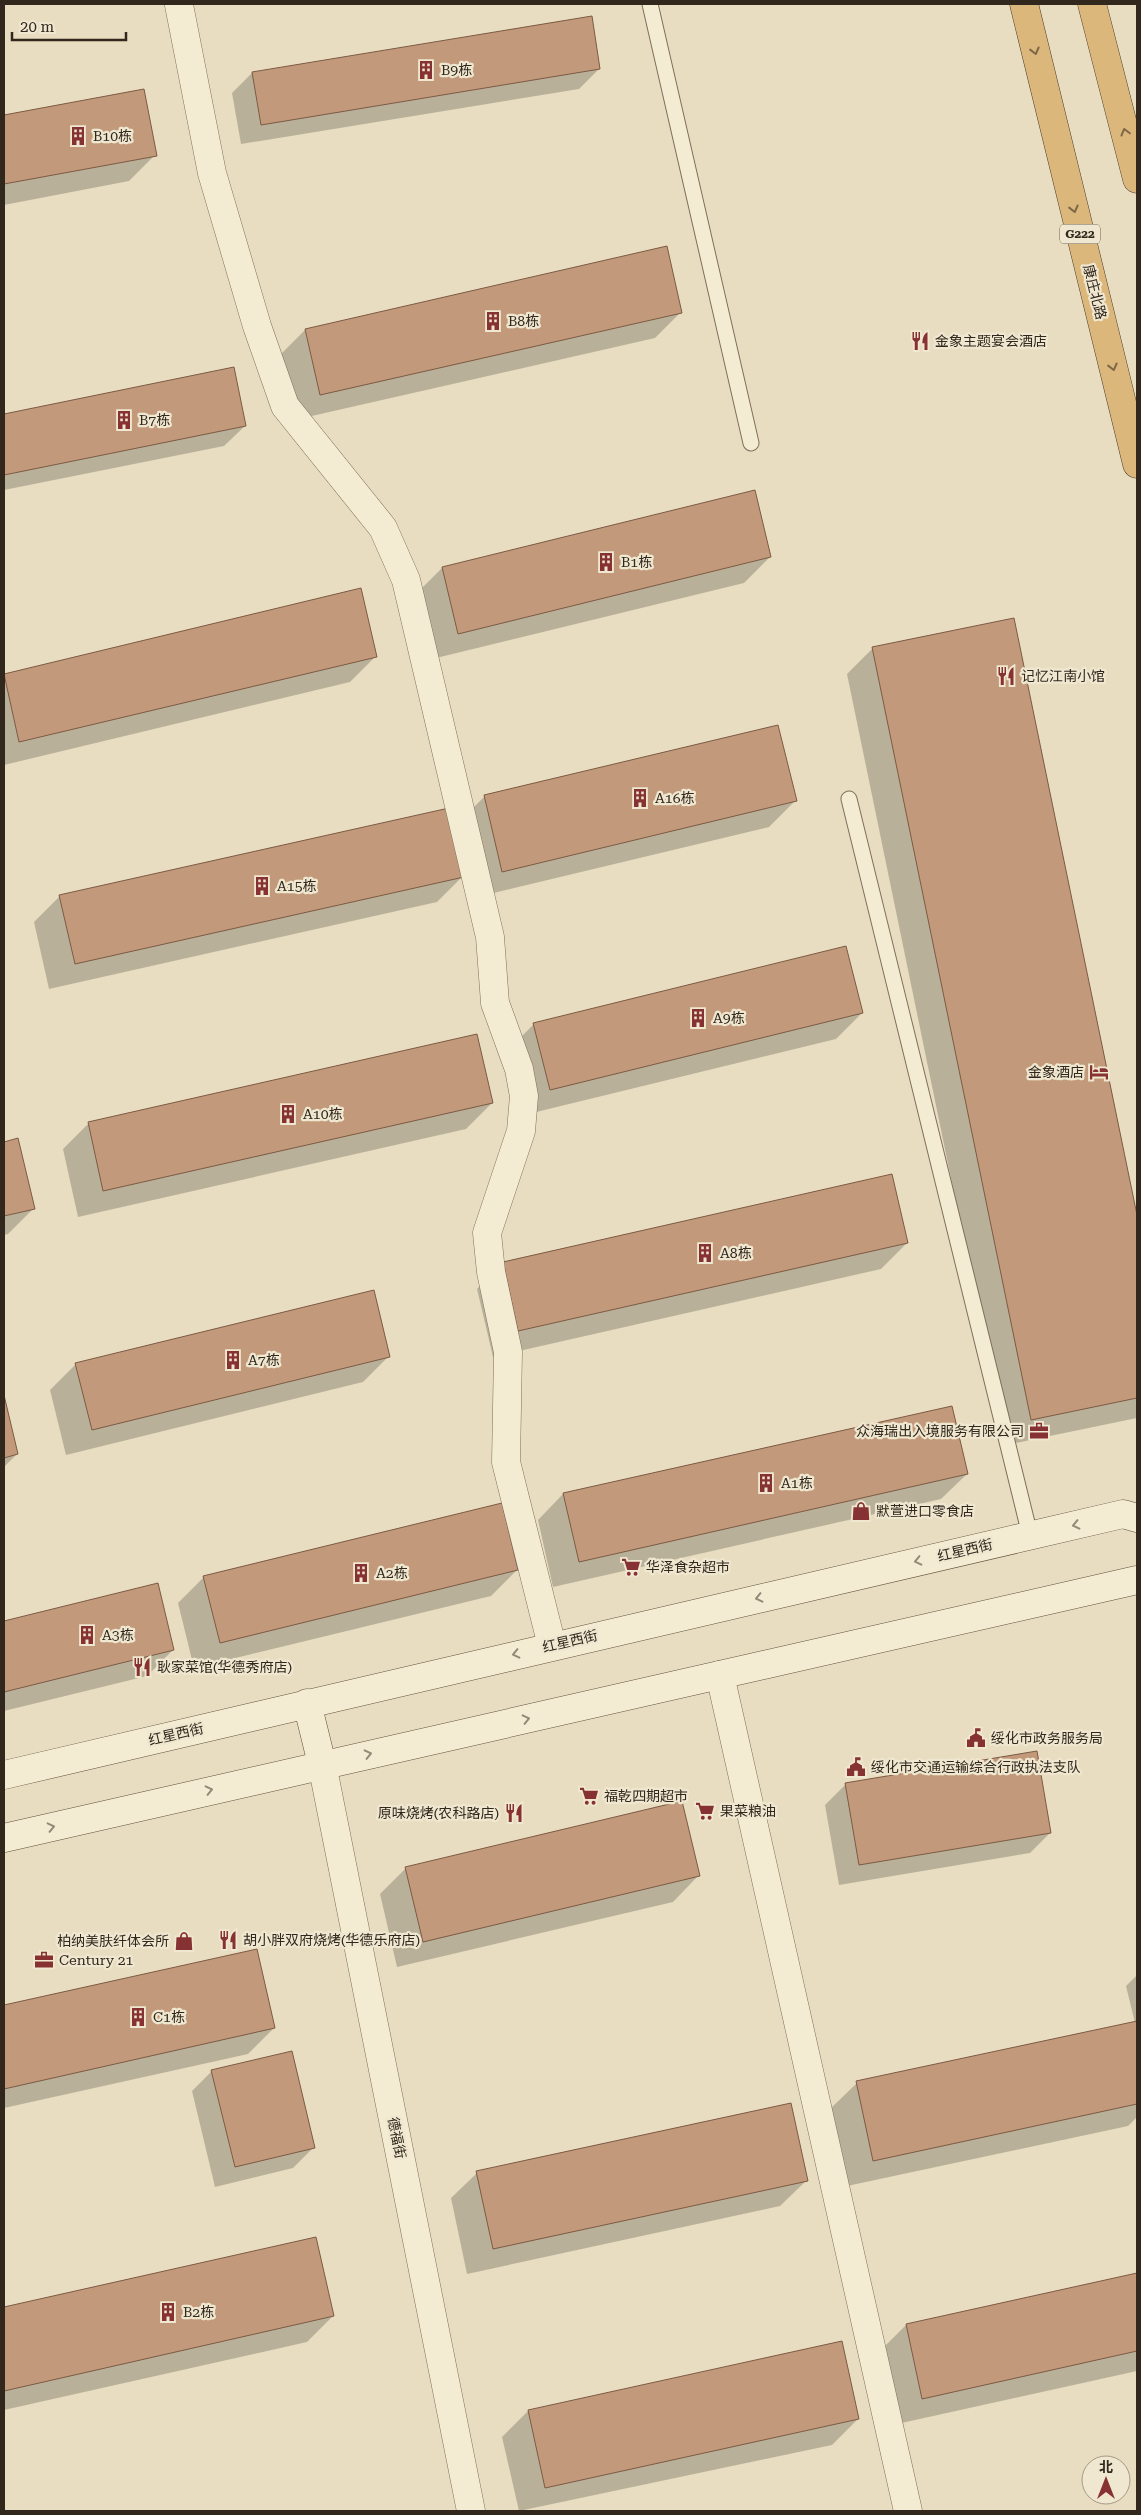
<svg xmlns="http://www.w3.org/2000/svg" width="1141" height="2515" font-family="'Roboto Serif','Noto Sans SC',serif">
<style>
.shadow{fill:#0003}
.building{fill:#c29a7b;stroke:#7c5a43}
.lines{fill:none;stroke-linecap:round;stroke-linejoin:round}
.service-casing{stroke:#7f6f5b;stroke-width:17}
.minor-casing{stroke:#7f6f5b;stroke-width:29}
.secondary-casing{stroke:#61503e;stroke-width:29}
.trunk-casing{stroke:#4d3d2f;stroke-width:29}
.service{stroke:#f4ebd3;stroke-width:15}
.minor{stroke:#f4ebd3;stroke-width:28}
.secondary{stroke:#f4ebd3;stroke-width:28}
.trunk{stroke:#dcb77b;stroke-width:28}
.oneway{stroke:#7e6847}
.oneway2{stroke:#928978}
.labels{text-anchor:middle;stroke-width:4.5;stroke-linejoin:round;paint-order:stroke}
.shield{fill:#f0e7d0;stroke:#6a6153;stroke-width:1}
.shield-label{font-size:12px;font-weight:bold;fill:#31271d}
.poi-label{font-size:14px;fill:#31271d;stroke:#f0e7d0;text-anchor:start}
.street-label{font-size:14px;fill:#31271d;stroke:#f0e7d0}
</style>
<rect width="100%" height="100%" fill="#e8ddc1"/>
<g class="shadow">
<path d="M599,69L579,89L241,144L232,93L252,73Z"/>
<path d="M143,91L155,155L129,181L4,205V117Z"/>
<path d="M681,312L655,338L294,420L279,356L305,330Z"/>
<path d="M233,368L245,426L224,446L4,490V415Z"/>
<path d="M754,492L770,557L744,583L432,659L416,594L442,568Z"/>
<path d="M360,590L376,656L350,682L4,765V675Z"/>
<path d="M1013,620L1137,1221V1418L1006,1445L847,674L873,648Z"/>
<path d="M485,796L795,801L769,827L477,897L459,822Z"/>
<path d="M463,876L437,902L49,989L34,922L60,896Z"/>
<path d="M862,1013L836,1039L524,1115L508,1050L534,1024Z"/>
<path d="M492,1103L466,1129L78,1217L63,1149L88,1124Z"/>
<path d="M18,1140L34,1208L8,1234L4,1235V1143Z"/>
<path d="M907,1243L881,1269L493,1357L477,1289L503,1264Z"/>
<path d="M389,1356L363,1382L66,1455L50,1390L76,1364Z"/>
<path d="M4,1400L17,1454L4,1467Z"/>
<path d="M967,1474L941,1499L553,1587L538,1520L563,1494Z"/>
<path d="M517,1570L491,1596L194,1668L178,1603L204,1577Z"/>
<path d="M157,1584L173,1650L147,1676L4,1711V1622Z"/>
<path d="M846,1784L1050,1833L1030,1853L839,1885L825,1805Z"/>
<path d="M406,1868L698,1876L673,1902L397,1967L380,1894Z"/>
<path d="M256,1951L274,2028L248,2054L4,2108V2007Z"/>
<path d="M1137,1975V2117L1128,2126L847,2186L831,2108L857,2083L1135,2023L1126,1986Z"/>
<path d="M212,2071L313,2148L293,2168L215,2187L192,2091Z"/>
<path d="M477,2173L806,2181L780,2206L467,2274L451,2198Z"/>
<path d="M315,2239L333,2316L307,2342L4,2410V2308Z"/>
<path d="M1137,2274V2371L897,2424L880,2351L906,2325Z"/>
<path d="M841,2343L858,2419L832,2445L519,2511L502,2437L528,2411Z"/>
</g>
<g class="building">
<path d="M592,16L600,69L261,125L252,72Z"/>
<path d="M144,89L157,156L4,184V115Z"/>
<path d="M667,246L682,313L320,395L305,329Z"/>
<path d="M234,367L246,426L4,475V414Z"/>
<path d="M755,490L771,557L458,634L442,567Z"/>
<path d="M361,588L377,657L19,742L4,674Z"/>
<path d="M1014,618L1137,1215V1398L1031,1420L872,647Z"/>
<path d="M778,725L797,801L502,872L484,795Z"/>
<path d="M449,808L464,877L75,964L59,895Z"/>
<path d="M846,946L863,1013L550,1090L533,1023Z"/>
<path d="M477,1034L493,1103L103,1191L88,1122Z"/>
<path d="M18,1138L35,1209L4,1216V1142Z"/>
<path d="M892,1174L908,1243L518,1331L503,1262Z"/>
<path d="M374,1290L390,1357L92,1430L75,1363Z"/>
<path d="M4,1395L18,1454L4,1458Z"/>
<path d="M952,1406L968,1474L579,1562L563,1493Z"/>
<path d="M502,1503L518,1570L220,1643L203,1576Z"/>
<path d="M158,1583L174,1650L4,1692V1621Z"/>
<path d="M1037,1751L1051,1833L859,1865L845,1783Z"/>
<path d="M682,1801L700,1876L423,1942L405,1867Z"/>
<path d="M257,1949L275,2028L4,2089V2005Z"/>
<path d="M1137,2021V2104L873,2161L856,2081Z"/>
<path d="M292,2051L315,2148L235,2167L211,2070Z"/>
<path d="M791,2103L808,2181L493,2249L476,2171Z"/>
<path d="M316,2237L334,2316L4,2391V2307Z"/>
<path d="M1137,2273V2351L922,2399L906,2324Z"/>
<path d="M842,2341L859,2419L545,2488L528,2410Z"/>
</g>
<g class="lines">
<g class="service-casing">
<g id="service">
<path d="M650,4L751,443"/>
<path d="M849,799L1030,1535"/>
</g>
</g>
<g class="minor-casing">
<g id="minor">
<path d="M179,5L212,173L257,326L285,406L383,528L406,580L490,937L495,1003L519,1069L524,1096L521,1131L487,1233L491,1272L508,1352L506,1462L552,1646"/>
<path d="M720,1675L908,2511"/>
<path d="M322,1764L471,2511"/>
</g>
</g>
<g class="secondary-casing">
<g id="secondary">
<path d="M307,1703L322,1764"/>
<path d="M4,1775L1123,1514L1137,1518"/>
<path d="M4,1838L1137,1580"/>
</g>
</g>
<g class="trunk-casing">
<g id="trunk">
<path d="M1024,4L1137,464"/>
<path d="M1092,4L1137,179"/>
</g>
</g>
<use href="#service" class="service"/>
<use href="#minor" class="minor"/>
<use href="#secondary" class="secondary"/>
<use href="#trunk" class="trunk"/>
</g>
<defs><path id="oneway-chevron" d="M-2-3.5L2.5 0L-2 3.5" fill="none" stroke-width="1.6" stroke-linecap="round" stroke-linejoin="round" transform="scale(1.25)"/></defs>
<g class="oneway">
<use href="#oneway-chevron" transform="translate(1035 51) rotate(76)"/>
<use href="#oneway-chevron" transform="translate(1125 132) rotate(-105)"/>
<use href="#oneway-chevron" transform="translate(1074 209) rotate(76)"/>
<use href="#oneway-chevron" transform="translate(1113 367) rotate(76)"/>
</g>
<g class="oneway2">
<use href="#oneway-chevron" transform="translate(1076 1525) rotate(167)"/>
<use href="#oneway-chevron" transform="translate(918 1561) rotate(167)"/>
<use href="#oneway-chevron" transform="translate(759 1598) rotate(167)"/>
<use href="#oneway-chevron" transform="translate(516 1654) rotate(167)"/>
<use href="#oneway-chevron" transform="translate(526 1719) rotate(-13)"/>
<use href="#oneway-chevron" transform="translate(368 1754) rotate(-13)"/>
<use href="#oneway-chevron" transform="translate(209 1790) rotate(-13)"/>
<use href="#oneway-chevron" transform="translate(51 1827) rotate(-13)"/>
</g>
<defs>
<g id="building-bare" transform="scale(1.5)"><path d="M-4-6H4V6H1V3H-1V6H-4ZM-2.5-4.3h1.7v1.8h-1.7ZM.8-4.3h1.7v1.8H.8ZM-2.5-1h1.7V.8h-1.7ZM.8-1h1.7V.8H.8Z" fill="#873232" stroke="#f0e7d0" stroke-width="2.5" paint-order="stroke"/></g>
<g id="restaurant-bare" transform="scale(1.5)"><path d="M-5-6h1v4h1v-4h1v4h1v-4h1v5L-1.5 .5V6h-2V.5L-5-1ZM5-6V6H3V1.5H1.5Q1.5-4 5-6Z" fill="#873232" stroke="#f0e7d0" stroke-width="2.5" paint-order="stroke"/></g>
<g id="hotel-bare" transform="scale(1.5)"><path d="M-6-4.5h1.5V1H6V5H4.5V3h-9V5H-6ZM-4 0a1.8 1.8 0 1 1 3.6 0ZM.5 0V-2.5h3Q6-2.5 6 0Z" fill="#873232" stroke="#f0e7d0" stroke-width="2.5" paint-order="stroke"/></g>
<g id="office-bare" transform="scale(1.5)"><path d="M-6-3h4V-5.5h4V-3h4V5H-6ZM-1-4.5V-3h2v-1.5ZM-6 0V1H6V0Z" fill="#873232" stroke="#f0e7d0" stroke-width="2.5" paint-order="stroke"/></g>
<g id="shop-bare" transform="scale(1.5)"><path d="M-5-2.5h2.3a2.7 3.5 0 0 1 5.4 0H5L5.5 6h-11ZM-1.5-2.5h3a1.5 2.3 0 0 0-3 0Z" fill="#873232" stroke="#f0e7d0" stroke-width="2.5" paint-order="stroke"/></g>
<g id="supermarket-bare" transform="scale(1.5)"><path d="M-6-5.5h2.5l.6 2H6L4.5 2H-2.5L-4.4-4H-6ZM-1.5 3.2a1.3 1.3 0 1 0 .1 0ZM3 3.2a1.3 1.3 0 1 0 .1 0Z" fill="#873232" stroke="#f0e7d0" stroke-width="2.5" paint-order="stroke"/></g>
<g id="civic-bare" transform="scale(1.5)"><path d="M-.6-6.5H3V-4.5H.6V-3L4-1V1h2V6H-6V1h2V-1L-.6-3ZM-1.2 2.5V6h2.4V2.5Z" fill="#873232" stroke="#f0e7d0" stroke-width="2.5" paint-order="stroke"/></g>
</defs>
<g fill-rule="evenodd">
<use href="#building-bare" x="426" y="70"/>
<use href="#building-bare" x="78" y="136"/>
<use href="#building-bare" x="493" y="321"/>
<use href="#restaurant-bare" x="920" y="341"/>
<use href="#building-bare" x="124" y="420"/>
<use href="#building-bare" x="606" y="562"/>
<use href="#restaurant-bare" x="1006" y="676"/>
<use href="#building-bare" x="640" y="798"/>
<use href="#building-bare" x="262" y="886"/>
<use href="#building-bare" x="698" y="1018"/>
<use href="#hotel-bare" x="1099" y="1072"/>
<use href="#building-bare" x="288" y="1114"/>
<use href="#building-bare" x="705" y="1253"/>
<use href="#building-bare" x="233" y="1360"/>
<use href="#office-bare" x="1039" y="1431"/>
<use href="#building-bare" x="766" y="1483"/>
<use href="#shop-bare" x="861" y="1511"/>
<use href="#supermarket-bare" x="631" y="1567"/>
<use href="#building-bare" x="361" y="1573"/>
<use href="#building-bare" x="87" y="1635"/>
<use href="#restaurant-bare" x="142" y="1667"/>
<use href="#civic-bare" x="976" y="1738"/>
<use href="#civic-bare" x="856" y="1767"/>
<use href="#supermarket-bare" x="589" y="1796"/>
<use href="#supermarket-bare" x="705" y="1811"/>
<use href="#restaurant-bare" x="514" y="1813"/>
<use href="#restaurant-bare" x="228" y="1940"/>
<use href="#shop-bare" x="184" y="1941"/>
<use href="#office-bare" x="44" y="1960"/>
<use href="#building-bare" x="138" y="2017"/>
<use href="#building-bare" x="168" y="2312"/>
</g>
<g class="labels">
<rect class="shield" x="1060" y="224.5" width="40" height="19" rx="4"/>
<g class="shield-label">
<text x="1080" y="238">G222</text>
</g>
<g class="poi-label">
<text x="441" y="75">B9栋</text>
<text x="93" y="141">B10栋</text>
<text x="508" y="326">B8栋</text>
<text x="935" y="346">金象主题宴会酒店</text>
<text x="139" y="425">B7栋</text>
<text x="621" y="567">B1栋</text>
<text x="1021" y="681">记忆江南小馆</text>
<text x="655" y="803">A16栋</text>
<text x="277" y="891">A15栋</text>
<text x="713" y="1023">A9栋</text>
<text x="1084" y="1077" text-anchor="end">金象酒店</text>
<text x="303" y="1119">A10栋</text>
<text x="720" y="1258">A8栋</text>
<text x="248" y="1365">A7栋</text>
<text x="1024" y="1436" text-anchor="end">众海瑞出入境服务有限公司</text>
<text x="781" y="1488">A1栋</text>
<text x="876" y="1516">默萱进口零食店</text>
<text x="646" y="1572">华泽食杂超市</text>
<text x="376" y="1578">A2栋</text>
<text x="102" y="1640">A3栋</text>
<text x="157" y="1672">耿家菜馆(华德秀府店)</text>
<text x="991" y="1743">绥化市政务服务局</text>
<text x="871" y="1772">绥化市交通运输综合行政执法支队</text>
<text x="604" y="1801">福乾四期超市</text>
<text x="720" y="1816">果菜粮油</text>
<text x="499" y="1818" text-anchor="end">原味烧烤(农科路店)</text>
<text x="243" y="1945">胡小胖双府烧烤(华德乐府店)</text>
<text x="169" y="1946" text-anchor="end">柏纳美肤纤体会所</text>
<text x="59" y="1965">Century 21</text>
<text x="153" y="2022">C1栋</text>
<text x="183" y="2317">B2栋</text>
</g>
<g class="street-label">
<text transform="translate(1095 292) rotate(76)" y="5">康庄北路</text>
<text transform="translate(965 1550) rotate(-13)" y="5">红星西街</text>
<text transform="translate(570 1641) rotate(-13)" y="5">红星西街</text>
<text transform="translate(176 1734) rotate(-13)" y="5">红星西街</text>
<text transform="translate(397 2138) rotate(79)" y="5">德福街</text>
</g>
</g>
<rect width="1141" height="2515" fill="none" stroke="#31271d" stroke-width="10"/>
<g transform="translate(1106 2480)"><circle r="24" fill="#f0e7d0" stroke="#a49a88"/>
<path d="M0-4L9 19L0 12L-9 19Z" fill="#873232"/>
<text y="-8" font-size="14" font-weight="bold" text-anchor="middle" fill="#31271d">北</text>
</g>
<path d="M12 32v8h114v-8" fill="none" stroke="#31271d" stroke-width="2.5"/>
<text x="20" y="32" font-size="15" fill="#31271d" stroke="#f0e7d0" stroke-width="4" paint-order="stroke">20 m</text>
</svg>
